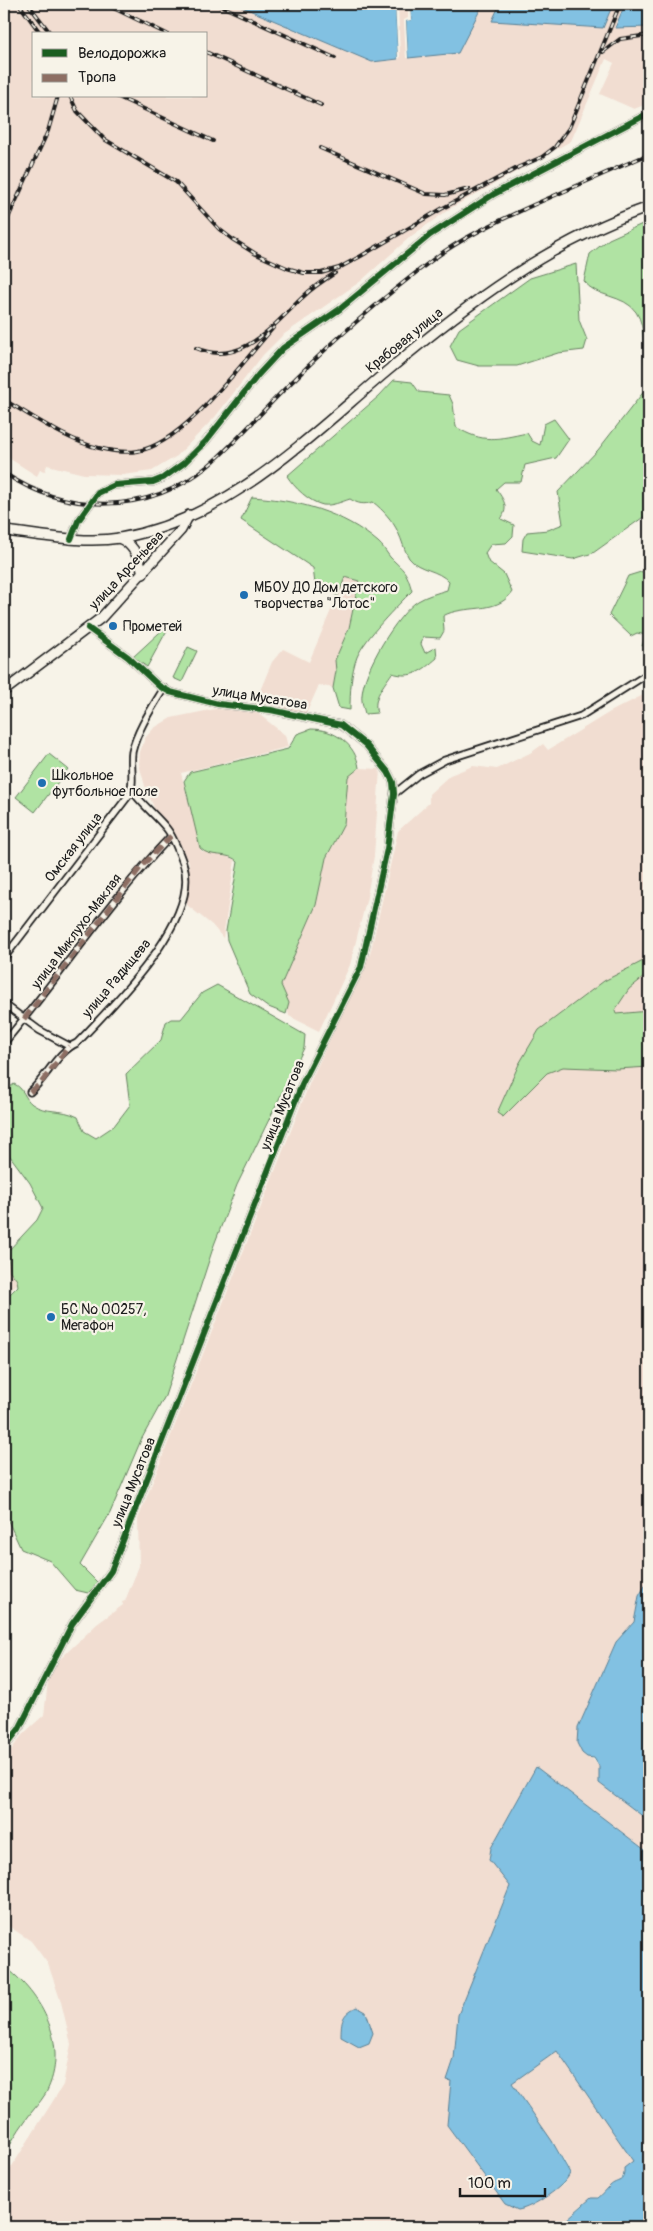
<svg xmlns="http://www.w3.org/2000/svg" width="653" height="2231" font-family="Pangolin,sans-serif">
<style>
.built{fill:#f1ddd1;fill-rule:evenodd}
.green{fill:#b0e3a3;stroke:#668060}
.water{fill:#82c1e2;stroke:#597f93}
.pier{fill:#f7f3e8}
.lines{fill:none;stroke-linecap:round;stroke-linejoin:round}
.minor-casing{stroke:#1c1c1c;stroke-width:9}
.secondary-casing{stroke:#1c1c1c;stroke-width:12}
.primary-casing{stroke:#1c1c1c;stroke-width:12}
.minor{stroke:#f7f3e8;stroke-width:5.5}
.secondary{stroke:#f7f3e8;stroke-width:9}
.primary{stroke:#f7f3e8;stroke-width:9}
.rail-casing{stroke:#1c1c1c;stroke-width:4}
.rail{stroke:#f7f3e8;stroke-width:2;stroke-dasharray:5.5;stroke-linecap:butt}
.quiet{stroke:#8d6e63;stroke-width:5;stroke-dasharray:10 5;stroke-linecap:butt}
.cycleway-casing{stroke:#f7f3e8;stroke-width:9}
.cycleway{stroke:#1b5e20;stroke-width:6}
.poi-dot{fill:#1f6fb2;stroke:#f7f3e8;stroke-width:2}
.labels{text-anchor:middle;stroke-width:4.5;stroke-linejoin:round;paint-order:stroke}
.street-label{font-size:14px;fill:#1c1c1c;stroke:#f7f3e8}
.poi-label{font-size:14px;fill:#1c1c1c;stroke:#f7f3e8;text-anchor:start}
</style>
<rect width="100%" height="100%" fill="#f7f3e8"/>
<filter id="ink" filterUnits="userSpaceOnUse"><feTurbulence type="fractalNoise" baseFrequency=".02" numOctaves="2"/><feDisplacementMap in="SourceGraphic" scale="10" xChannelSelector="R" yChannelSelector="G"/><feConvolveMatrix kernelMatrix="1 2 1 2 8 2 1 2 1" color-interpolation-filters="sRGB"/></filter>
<g filter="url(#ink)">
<g class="built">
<path d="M4,4H235L372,62L398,58L395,4H410L411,20L477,16L483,4H500L492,21L603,28L613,4H625L615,28L649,27V103L634,109L600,94L614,63L606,59L571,141L451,208L410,237L361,281L283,335L263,355L215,417L177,456L152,471L123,475L84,474L47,465L45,471L40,470L37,476L4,455V138L8,108L9,59L4,43ZM34,34H206V96H34Z"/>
<path d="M345,577L359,581L349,628L335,660L336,671L333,688L319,685L306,714L254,705L272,662L283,649L309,662Z"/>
<path d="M649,692V1579L639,1596L634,1622L616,1642L578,1728L579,1745L599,1766V1783L649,1821V1853L536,1767L491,1848L489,1860L510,1886L458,2015L454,2059L448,2080L451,2081L447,2125L501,2199H541L563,2185L570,2173L566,2163L512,2083L557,2050L633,2161L619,2181L614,2183L601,2195L582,2205L561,2224L534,2227H4V2179L63,2085L71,2044L61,2002L48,1964L31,1941L4,1923V1759L23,1734L44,1715L49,1673L59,1660L97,1624L123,1605L122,1602L125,1601L139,1566L138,1519L310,1082L370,954L398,831L429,803V794L450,775L473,766L497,769L532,752L543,744L548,750L610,712Z"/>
<path d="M215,709L255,711L285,735L288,747L181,773L202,852L216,851L235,860L223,938L212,925L187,905L189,862L158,817L145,786L139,764L140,752L145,738L154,728L171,718Z"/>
<path d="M359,768L380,769L374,856L367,897L350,965L319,1031L289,1016L281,985L316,905L325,861L344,824L348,777Z"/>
<path d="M4,1250L18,1283L4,1297Z"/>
</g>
<g class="green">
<path d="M649,221V369H646C642,351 647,328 636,312C624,294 595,298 584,281L590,254L609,239Z"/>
<path d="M576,264L579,320L587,340L584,350L558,353L517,366H479L457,360L450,346L459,329L530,278Z"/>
<path d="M394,380L412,382L419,392L449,395L453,404L456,427C483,444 498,439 527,433L532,441L540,445L544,424L554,419L569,439L556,458L525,465L521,482H504L496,489C504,500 509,507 501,519L514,525L513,536L506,543L491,544L485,553L488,561L504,574L512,592C497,615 464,604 443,616L444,631L440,638L423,637L421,644L425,653L436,647L437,658C422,671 412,679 392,673C384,685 372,698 377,713L365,714C364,709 361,701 362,695C363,671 397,614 418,601C426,596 437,593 447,590L449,582C438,569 419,571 409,558C404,550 402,540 398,532C393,521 383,510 373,502C364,505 358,504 350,499C341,502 332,506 323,505C309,502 294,487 287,476L379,396Z"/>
<path d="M649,389V513L593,553L573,559L522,551L523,539L527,532L548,530L563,524L558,492L598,450L645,390Z"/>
<path d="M252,497C297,500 343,512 378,542C383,546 386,552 390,557C405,572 406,570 412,591C397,606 365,638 357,657C351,672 350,693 350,710L339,708L333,688L336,671L335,660L349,628L359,581L345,577L338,596L315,584L313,568L241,520Z"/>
<path d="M649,558V643L642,646L646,635L637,633L631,636L609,615L628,576L644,571Z"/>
<path d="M172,621L147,667L133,657Z"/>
<path d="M188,647L197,651L182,682L173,678Z"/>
<path d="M311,729C334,729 356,744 359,768L348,777L344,824L326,858L316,905L281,985L289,1003L286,1014L266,1006L250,994L227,940L226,931L238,862C229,851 210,859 200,848L184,781L190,772L288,749L297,734Z"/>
<path d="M49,754L68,769L35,812L16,797Z"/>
<path d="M649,958V973L629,989L615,1010L616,1014L649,1011V1067L617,1069L563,1067L547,1073L503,1117L497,1113L519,1064L539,1030L604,981Z"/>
<path d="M217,985L305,1035L304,1048L237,1185L214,1245L165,1396L141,1440L110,1513L80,1565L98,1583L88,1593L75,1590L50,1561L21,1549L4,1512V1300L18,1286L17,1280L10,1271L8,1251L37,1220L43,1208L30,1183L4,1148V1106L8,1098L6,1090L14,1084C24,1088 24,1098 32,1104C46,1114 61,1108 78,1117L84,1131L96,1138L114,1126L130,1105L126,1074L161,1040L166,1022L171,1019H181L202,993Z"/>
<path d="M4,1966C43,1995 70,2046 46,2093C40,2103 31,2112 25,2121C17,2132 11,2143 4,2154Z"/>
</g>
<g class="water">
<path d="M235,4H395L398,59L372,62Z"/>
<path d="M410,4H483L458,53L408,58L406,20H411Z"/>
<path d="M500,4H613L603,28L492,21Z"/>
<path d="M625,4H649V27L615,28Z"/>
<path d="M649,1579V1821L599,1783V1766L594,1758L587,1757L582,1753L577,1743L578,1728L616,1642L634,1622L639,1596Z"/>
<path d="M536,1767L649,1853V2227H558L591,2198H598C603,2194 606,2190 610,2186C617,2179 625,2184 624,2168L633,2161L557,2051L512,2083L552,2141L570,2173C566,2186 532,2208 518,2210L505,2204L447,2125L451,2081L447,2080L454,2059L458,2015L510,1886L489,1860L491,1848Z"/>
<path d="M357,2007L366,2012L373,2033L369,2043L359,2047L341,2037C341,2022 342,2013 357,2007Z"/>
</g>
<g class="pier">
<path d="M395,4H398L400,58L398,59Z"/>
<path d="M408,4H410L411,20L406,21L408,58H406L404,20L408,18Z"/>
</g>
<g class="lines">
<g class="minor-casing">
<g id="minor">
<path d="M71,539L78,521L98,493L115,485L153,482L163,478L184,463L206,441L258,375L283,348L340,309L430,235L494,194L649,113"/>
<path d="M394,794L419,774L445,760L581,716L649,673"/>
<path d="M4,958L129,795C135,783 130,766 132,752C137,730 152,708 164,688"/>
<path d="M4,1004L39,1030L69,1046"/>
<path d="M4,1043C61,975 110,900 171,836"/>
<path d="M30,1092C46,1078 58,1051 77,1043C112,1006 203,918 183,863C179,852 174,838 167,829C156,815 141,804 131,789"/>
<path d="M4,1748L19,1729L72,1624L111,1571L302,1084L361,967L387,849L394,794L393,782L388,772L366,745L341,725L271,710L218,704L170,692L159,686L128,657L88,628"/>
</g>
</g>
<g class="secondary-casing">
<g id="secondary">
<path d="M119,538C134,544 140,559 143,574"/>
<path d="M4,691L101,618L181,530L189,515"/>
</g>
</g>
<g class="primary-casing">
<path id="primary" d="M4,531C42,535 82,544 120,538C228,519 305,440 386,372C466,305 549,242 649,207"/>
</g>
<use href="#minor" class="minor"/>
<use href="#secondary" class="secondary"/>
<use href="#primary" class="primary"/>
<g class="rail-casing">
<g id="rail">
<path d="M19,4L41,34"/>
<path d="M28,4L51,34"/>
<path d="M105,4L167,34"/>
<path d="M217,4L335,58"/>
<path d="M206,52L321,105"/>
<path d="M603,52L620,39L649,35"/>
<path d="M70,96L77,111L104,139L176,182L219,229L232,239L256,254L287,268L304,273H321L339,268L361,256L443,208L519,167L542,157L555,147L569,128L620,4"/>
<path d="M116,96L213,141"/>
<path d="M320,148L426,194L445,195L469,189"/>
<path d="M4,227L48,131L58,96"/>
<path d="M196,348C242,368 274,324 304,296C313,287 324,280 335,273"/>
<path d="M4,400C34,417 66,440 99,448C111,451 126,453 138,451C185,443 242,362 274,327"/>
<path d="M4,473C67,515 148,515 208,466C239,440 265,407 295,379C338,336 386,295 435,258C465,236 499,221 533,205C572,188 610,171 649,154"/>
</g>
</g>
<use href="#rail" class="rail"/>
<g class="quiet">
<path d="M24,1019L141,867L171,836"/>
<path d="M30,1092L40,1084L69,1046"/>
</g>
<g class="cycleway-casing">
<g id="cycleway">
<path d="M71,539L78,521L98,493L115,485L153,482L163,478L184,463L206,441L258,375L283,348L340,309L430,235L494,194L649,113"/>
<path d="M4,1748L19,1729L72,1624L111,1571L302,1084L361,967L387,849L394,794L393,782L388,772L366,745L341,725L271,710L218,704L170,692L159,686L128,657L88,628"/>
</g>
</g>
<use href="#cycleway" class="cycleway"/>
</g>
</g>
<g class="poi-dot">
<circle cx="244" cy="595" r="5"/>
<circle cx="113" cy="626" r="5"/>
<circle cx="42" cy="783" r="5"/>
<circle cx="51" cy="1317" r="5"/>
</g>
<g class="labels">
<g class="street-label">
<text transform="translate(404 340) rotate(-39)" y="5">Крабовая улица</text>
<text transform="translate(126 570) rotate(-47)" y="5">улица Арсеньева</text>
<text transform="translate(260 697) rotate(9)" y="5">улица Мусатова</text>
<text transform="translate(73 847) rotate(-52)" y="5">Омская улица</text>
<text transform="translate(76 931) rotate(-53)" y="5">улица Миклухо-Маклая</text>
<text transform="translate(116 978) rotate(-50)" y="5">улица Радищева</text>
<text transform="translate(282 1105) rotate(-68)" y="5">улица Мусатова</text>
<text transform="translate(133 1482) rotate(-68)" y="5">улица Мусатова</text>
</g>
<g class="poi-label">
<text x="254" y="592">МБОУ ДО Дом детского<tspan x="254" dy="16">творчества "Лотос"</tspan></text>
<text x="123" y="631">Прометей</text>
<text x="52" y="780">Школьное<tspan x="52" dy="16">футбольное поле</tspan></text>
<text x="61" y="1314">БС № 00257,<tspan x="61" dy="16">Мегафон</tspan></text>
</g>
</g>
<rect width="653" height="2231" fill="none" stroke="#f7f3e8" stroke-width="20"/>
<rect x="10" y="10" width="633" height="2211" fill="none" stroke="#1c1c1c" stroke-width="2" filter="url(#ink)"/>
<rect x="32" y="32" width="175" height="65" fill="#f7f3e8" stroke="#9f9d96"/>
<rect x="42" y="49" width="25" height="8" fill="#1b5e20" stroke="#9f9d96"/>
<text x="78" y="58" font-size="15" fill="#1c1c1c">Велодорожка</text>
<rect x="42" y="74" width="25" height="8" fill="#8d6e63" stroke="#9f9d96"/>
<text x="78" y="82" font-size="15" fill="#1c1c1c">Тропа</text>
<path d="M460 2188v8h85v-8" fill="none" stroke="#1c1c1c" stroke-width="2.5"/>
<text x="468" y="2188" font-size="15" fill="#1c1c1c" stroke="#f7f3e8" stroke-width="4" paint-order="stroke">100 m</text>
</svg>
